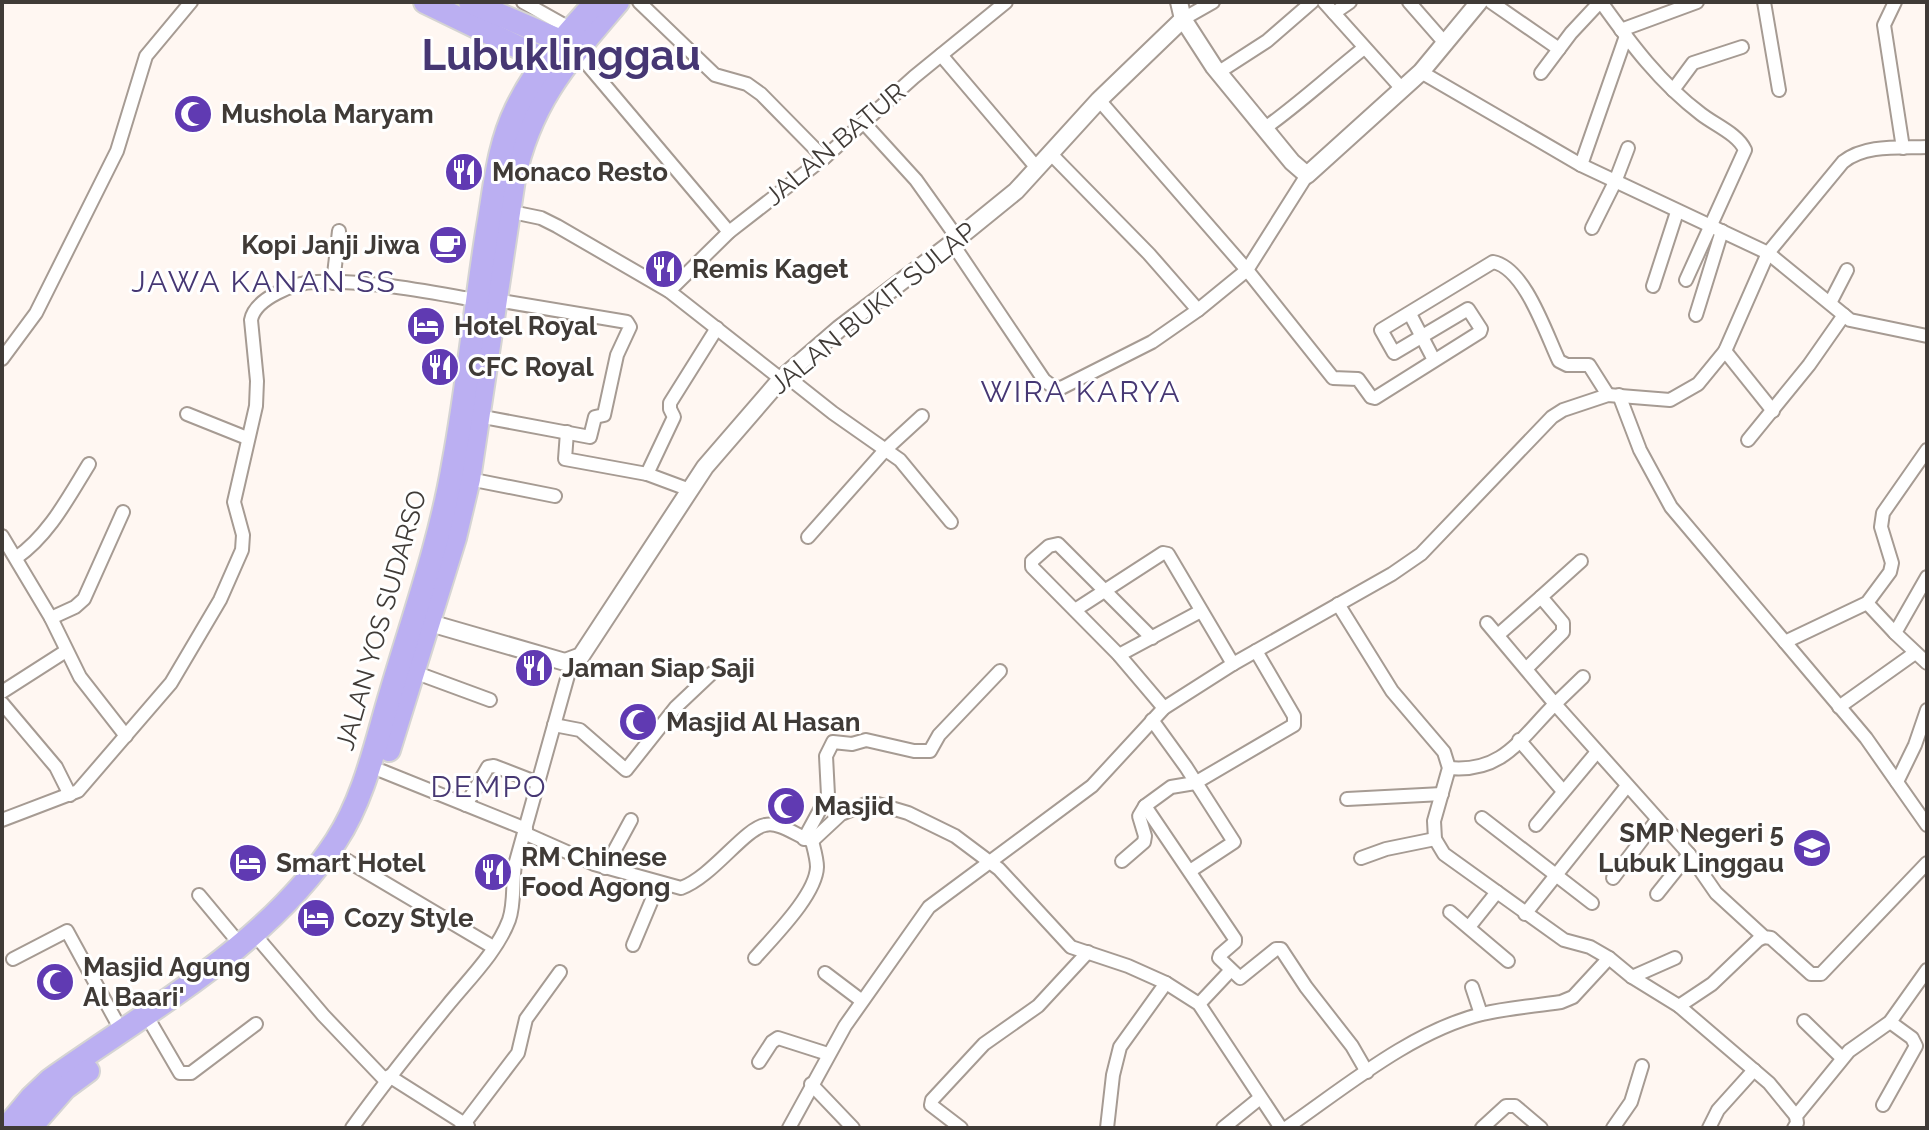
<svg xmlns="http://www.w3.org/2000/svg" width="1929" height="1130" font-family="Raleway,sans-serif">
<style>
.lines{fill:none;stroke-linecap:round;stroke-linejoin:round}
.street-casing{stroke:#a69b93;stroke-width:16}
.secondary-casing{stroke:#a69b93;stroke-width:20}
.highway-casing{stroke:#d5d4d3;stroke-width:26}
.street{stroke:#fff;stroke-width:12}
.secondary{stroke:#fff;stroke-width:16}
.highway{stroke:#bbaff2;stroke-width:22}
.labels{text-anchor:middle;stroke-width:6;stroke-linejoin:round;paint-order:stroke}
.poi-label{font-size:26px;font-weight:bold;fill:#403b37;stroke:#fff;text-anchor:start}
.street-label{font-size:26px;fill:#403b37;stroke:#fff}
.quarter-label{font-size:30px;letter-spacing:2px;fill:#463773;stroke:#fff}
.town-label{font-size:42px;font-weight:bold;fill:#463773;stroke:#fff}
</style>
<rect width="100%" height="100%" fill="#fff7f2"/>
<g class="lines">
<g class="street-casing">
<g id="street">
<path d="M523,2L571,29"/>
<path d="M639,2L715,75L747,84L761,94L824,158"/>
<path d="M1324,2L1403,90"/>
<path d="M1409,2L1444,42"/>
<path d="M1491,2L1559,49"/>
<path d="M1601,2C1631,44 1660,83 1701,114C1715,125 1738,134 1745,150L1686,280"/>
<path d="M1764,2L1779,90"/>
<path d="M1895,2L1884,25L1903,148"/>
<path d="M1334,13L1350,2"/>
<path d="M1183,19L1213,2"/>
<path d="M1621,30L1697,2"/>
<path d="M576,51L729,232"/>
<path d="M941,55L1037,168"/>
<path d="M1219,72L1267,41L1312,2"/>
<path d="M1421,72L1581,165L1768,253L1850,320L1927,336"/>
<path d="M1541,73L1571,33L1600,2"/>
<path d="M1673,90L1693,63L1742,47"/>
<path d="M1099,100L1247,270L1333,378L1358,379L1371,397L1375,398L1480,332L1481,329L1468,309L1394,353L1381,330L1493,262C1525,268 1546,334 1559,361L1567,365H1589L1608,395"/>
<path d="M864,123L916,180L958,239"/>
<path d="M1265,128C1300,103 1330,75 1364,48"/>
<path d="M1050,153L1149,254L1198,310"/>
<path d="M1581,165L1626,36"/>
<path d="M507,211L541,218L557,226L669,291L781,379"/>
<path d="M1592,228L1615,182L1628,148"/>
<path d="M952,243L1044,380L1053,387L1061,388L1152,342L1198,310L1247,270L1307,175"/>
<path d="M333,283L339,231"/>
<path d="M1653,286L1677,212"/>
<path d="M669,291L729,232L824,158L914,77L1006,2"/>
<path d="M1830,303L1847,270"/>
<path d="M1410,314L1434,360"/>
<path d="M1696,315L1722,231"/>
<path d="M1725,351L1773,411"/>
<path d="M2,359L36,313L117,151L146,56L191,2"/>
<path d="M785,375L833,413L900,460L951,522"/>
<path d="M1619,395L1640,450L1671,507L1866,738L1927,825"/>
<path d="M187,414L247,438"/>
<path d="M478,416L590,437L595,417L604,415L617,355L630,327L627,322L496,300"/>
<path d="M567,432L565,459L647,474L690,490"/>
<path d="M1748,440L1809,365L1844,315"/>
<path d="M647,474L674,417L670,409V403L717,328"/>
<path d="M469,479L555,496"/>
<path d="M2,536L51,618L80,677L126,736"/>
<path d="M808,537L886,449L922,416"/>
<path d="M16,558C49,535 68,498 89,464"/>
<path d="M1927,577L1895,633L1927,663"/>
<path d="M1541,597L1581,561"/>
<path d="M1867,603L1895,633"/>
<path d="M1338,604L1392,691L1444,752L1449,768L1434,821L1435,839L1444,854L1564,940L1590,947L1609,958L1632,977L1679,1006L1769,1083L1796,1116"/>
<path d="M1075,610L1163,553L1168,554L1233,664"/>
<path d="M51,618L75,607L84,599L123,512"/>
<path d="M1487,623L1555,704L1583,677"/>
<path d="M1498,635L1541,597L1563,623V632L1526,669"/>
<path d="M1152,638L1058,544L1049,546L1032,561V567L1119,655L1164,708"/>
<path d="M1785,642L1867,603L1890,572L1892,563L1881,527L1883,513L1927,450"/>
<path d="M1256,651L1294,716V725L1195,783L1171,787L1145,806L1235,939V942L1220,955L1219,958L1240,978L1276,949H1281L1306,987L1352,1046L1367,1072"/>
<path d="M1119,655L1201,611"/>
<path d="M414,672L490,700"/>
<path d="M2,692L66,651"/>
<path d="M2,703L56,767L70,795"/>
<path d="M1839,707L1915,653"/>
<path d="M1152,720L1186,767L1234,842L1190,871"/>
<path d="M554,725L580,730L626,770L676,707L712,673"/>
<path d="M1519,740L1563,791"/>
<path d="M1449,768C1503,773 1520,739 1555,704L1689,854L1716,893L1764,937L1771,938L1811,974H1821L1927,863"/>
<path d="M382,771L526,829"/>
<path d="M1897,782L1915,745L1927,710"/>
<path d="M1347,799L1442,794"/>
<path d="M466,805L488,767L494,766L538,783"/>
<path d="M1482,818L1592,903"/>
<path d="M2,820L78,791L171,683L220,600L242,550L243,535L234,502L256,406L257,381L251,320C255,298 296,282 316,282C370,280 423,291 476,300"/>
<path d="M1536,825L1596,753"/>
<path d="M524,833L594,864L681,888C712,877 744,829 765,825C780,821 798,837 812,841"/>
<path d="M804,839L828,795L826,756L833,742L852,744L866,740L914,751H930L939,735L1000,671"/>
<path d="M812,841L841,814L871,802L908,813L955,836L999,869L1071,947L1128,966L1166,983L1199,1004L1281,1128"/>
<path d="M341,857L493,947"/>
<path d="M1361,858L1386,849L1435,839"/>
<path d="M1122,861L1144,842L1145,836L1139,816L1145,806"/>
<path d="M605,868L631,820"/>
<path d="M1613,878L1657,820"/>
<path d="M1657,894L1689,854"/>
<path d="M199,895L239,943"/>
<path d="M1450,912L1508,961"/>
<path d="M1525,914L1627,786"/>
<path d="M1469,927L1497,892"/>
<path d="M261,942L323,1015L386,1081"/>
<path d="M633,945L659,883"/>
<path d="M755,958C773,937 816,895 817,867C817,859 814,849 812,841"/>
<path d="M13,959L67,931L121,1030"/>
<path d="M825,973L862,1001"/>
<path d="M1632,977L1675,958"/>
<path d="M1472,987L1481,1014"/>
<path d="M1199,1004L1231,970"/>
<path d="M1679,1006L1712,984L1758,940L1764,937"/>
<path d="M1804,1021L1842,1058"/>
<path d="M152,1025L180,1073H191L256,1024"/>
<path d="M759,1062L772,1042L778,1038L828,1054"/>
<path d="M389,1076L468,1126"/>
<path d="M811,1084L853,1128"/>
<path d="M1883,1105L1916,1046L1912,1038L1890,1022"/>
<path d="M352,1128C382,1086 414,1046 447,1006C468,980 497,952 509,920C515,903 512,883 515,865L572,661"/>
<path d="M461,1128L518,1053L526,1019L560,972"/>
<path d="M789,1128L845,1026L929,907L1092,786L1164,708L1233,664L1392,574L1421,554L1552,417L1563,410L1608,395L1670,400L1698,384L1725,351L1768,253L1843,162C1865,144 1900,148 1927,147"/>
<path d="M961,1128L931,1105L932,1100L984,1044L1038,1006L1088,952"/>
<path d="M1107,1128L1113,1075L1120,1047L1166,983"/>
<path d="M1223,1128L1260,1098"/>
<path d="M1286,1128C1344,1088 1412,1031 1482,1014C1507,1008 1535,1006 1561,1002L1573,997L1609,958"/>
<path d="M1482,1128L1506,1106H1515L1541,1128"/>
<path d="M1613,1128L1631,1102L1642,1066"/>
<path d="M1709,1128L1718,1110L1754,1070"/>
<path d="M1794,1128L1797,1123L1796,1116L1849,1051L1890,1022L1927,970"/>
</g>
</g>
<g class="secondary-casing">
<g id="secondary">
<path d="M1179,2L1183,19L1214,67L1292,162L1307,175L1421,72L1479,2"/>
<path d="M430,623L565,662L581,656L705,467L781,379L839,329L952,243L1016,191L1099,100L1183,19"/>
</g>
</g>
<g class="highway-casing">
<g id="highway">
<path d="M425,2L557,66"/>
<path d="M470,2L561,41L572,48"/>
<path d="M389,750L455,538L469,479L514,179C531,100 568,61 618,2"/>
<path d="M6,1128L31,1098L50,1080C150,1009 268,945 336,841C365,797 376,741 391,692C413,617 440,542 453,465C468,386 475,305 488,226C495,186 498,146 516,109C535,69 566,35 596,2"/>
<path d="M30,1128L65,1088L88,1071"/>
</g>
</g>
<use href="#street" class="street"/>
<use href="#secondary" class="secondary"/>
<use href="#highway" class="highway"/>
</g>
<defs>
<g id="mosque-disc" transform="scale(2)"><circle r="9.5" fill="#603ab2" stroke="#fff"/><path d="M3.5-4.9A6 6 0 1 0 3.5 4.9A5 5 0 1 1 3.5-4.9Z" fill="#fff"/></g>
<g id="restaurant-disc" transform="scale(2)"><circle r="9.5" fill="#603ab2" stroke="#fff"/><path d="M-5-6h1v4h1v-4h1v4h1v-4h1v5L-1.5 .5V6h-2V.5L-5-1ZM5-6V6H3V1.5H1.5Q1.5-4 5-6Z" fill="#fff"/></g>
<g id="cafe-disc" transform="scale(2)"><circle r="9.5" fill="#603ab2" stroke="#fff"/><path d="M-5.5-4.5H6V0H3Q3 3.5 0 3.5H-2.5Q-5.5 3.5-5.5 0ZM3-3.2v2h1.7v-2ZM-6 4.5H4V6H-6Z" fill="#fff"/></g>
<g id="hotel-disc" transform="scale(2)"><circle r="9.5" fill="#603ab2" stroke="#fff"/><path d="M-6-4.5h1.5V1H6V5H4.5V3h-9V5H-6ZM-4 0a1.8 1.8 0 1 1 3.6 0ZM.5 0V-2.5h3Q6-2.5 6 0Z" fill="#fff"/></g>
<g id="school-disc" transform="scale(2)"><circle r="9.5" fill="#603ab2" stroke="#fff"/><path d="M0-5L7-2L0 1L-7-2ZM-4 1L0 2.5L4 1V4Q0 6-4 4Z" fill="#fff"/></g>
</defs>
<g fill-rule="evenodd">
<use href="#mosque-disc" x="193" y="114"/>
<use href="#restaurant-disc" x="464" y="172"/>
<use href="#cafe-disc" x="448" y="245"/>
<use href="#restaurant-disc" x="664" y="269"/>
<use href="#hotel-disc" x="426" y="326"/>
<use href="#restaurant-disc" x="440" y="367"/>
<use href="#restaurant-disc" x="534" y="668"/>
<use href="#mosque-disc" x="638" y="722"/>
<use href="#mosque-disc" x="786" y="806"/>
<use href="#school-disc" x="1812" y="848"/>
<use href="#hotel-disc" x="248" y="863"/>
<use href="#restaurant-disc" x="493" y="872"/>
<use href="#hotel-disc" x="316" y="918"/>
<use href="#mosque-disc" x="55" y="982"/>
</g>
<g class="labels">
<g class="poi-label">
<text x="221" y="123">Mushola Maryam</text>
<text x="492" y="181">Monaco Resto</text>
<text x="420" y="254" text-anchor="end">Kopi Janji Jiwa</text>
<text x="692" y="278">Remis Kaget</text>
<text x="454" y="335">Hotel Royal</text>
<text x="468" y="376">CFC Royal</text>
<text x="562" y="677">Jaman Siap Saji</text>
<text x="666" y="731">Masjid Al Hasan</text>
<text x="814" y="815">Masjid</text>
<text x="1784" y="842" text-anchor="end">SMP Negeri 5<tspan x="1784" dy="30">Lubuk Linggau</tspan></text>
<text x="521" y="866">RM Chinese<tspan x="521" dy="30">Food Agong</tspan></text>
<text x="276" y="872">Smart Hotel</text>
<text x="344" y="927">Cozy Style</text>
<text x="83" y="976">Masjid Agung<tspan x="83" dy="30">Al Baari'</tspan></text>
</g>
<g class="street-label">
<text transform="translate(835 144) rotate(-40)" y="9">JALAN BATUR</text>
<text transform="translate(873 308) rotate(-39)" y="9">JALAN BUKIT SULAP</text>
<text transform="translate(381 620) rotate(-74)" y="9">JALAN YOS SUDARSO</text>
</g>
<g class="quarter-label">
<text x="264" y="292">JAWA KANAN SS</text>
<text x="1081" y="402">WIRA KARYA</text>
<text x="489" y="797">DEMPO</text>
</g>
<g class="town-label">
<text x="561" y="70">Lubuklinggau</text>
</g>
</g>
<rect width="1929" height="1130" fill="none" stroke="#403b37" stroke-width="8"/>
</svg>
